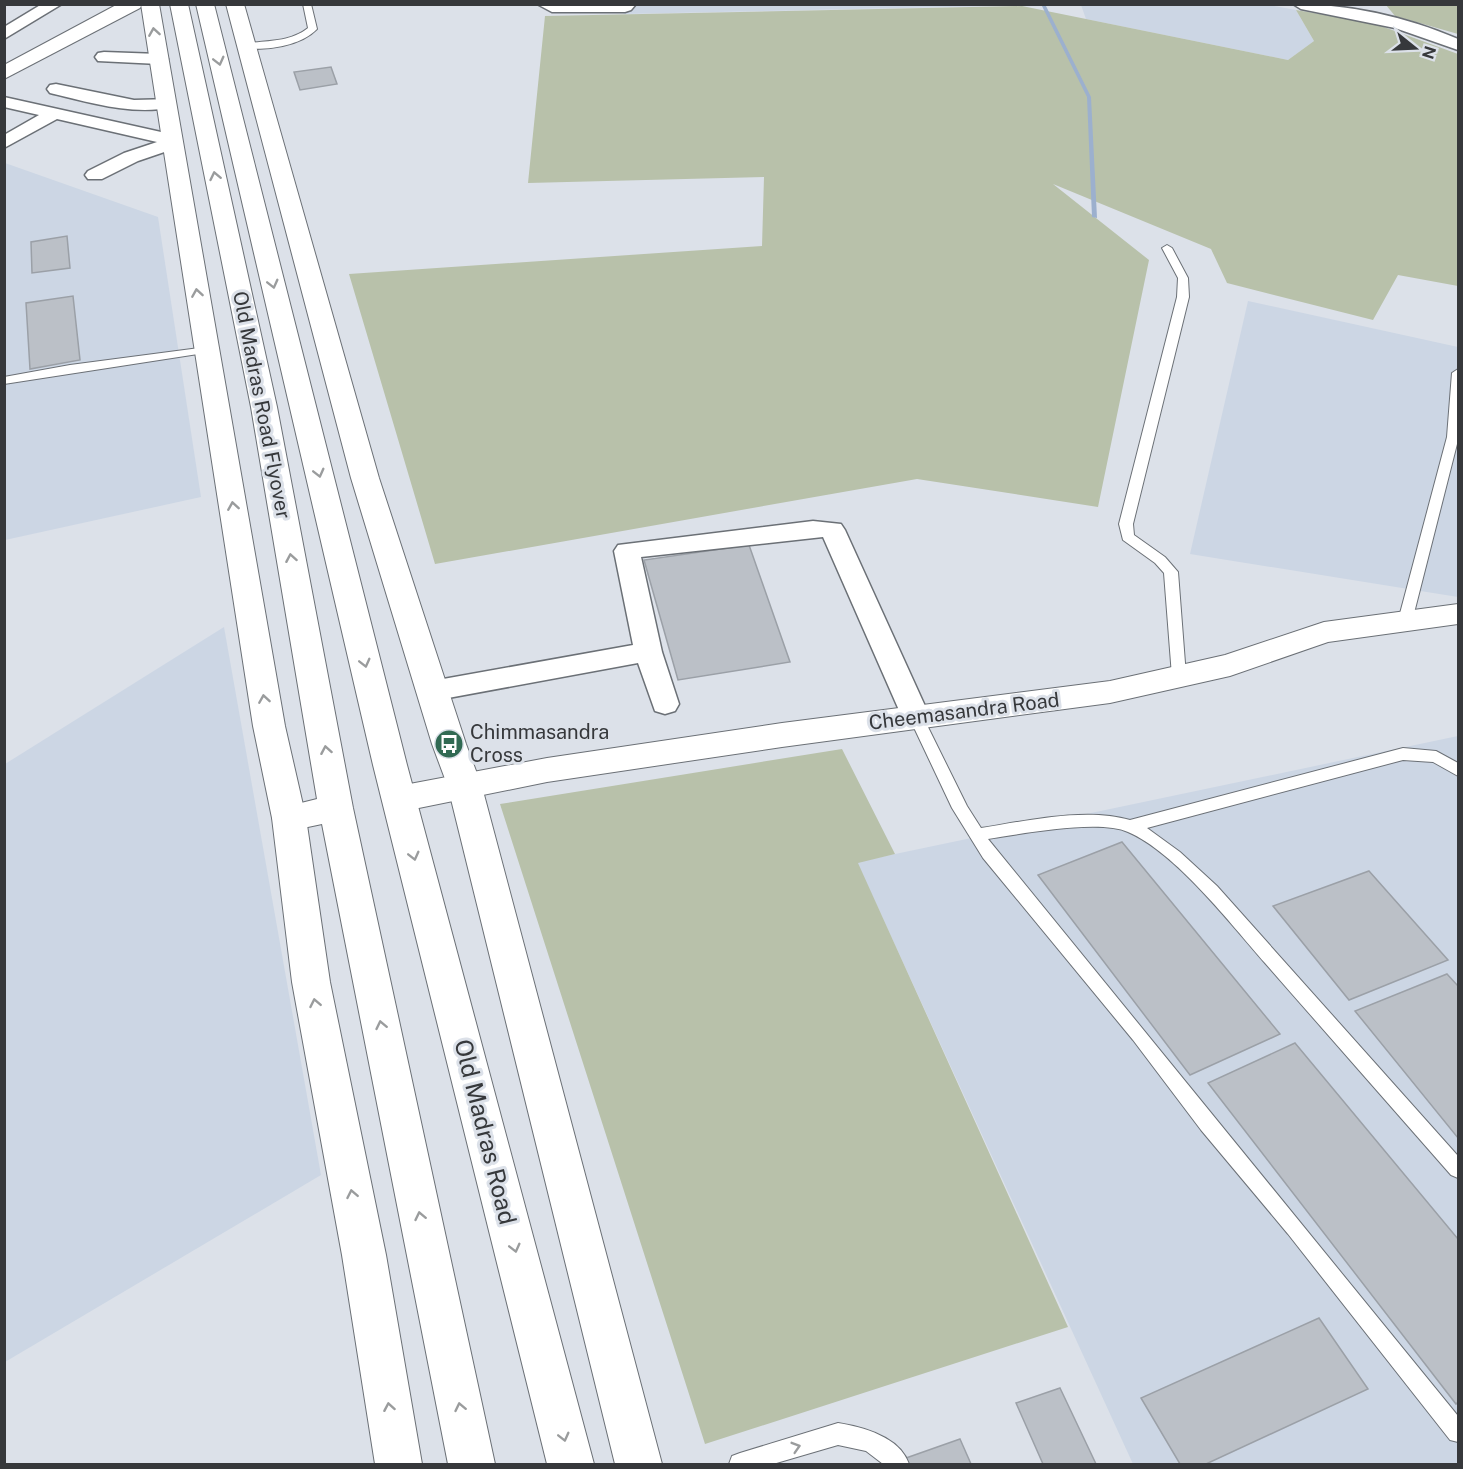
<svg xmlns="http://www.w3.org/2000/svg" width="1463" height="1469" font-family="'Public Sans',sans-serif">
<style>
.built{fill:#ccd6e4}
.green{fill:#b8c1aa}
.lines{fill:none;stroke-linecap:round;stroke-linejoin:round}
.stream{fill:#9cb0ce;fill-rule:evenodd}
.building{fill:#bbc0c7;stroke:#9ba0a7;stroke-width:1.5}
.service-casing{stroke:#6b7076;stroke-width:2}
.minor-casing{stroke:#6b7076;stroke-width:3}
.tertiary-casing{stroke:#6b7076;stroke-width:2}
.primary-casing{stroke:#6b7076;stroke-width:2}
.trunk-casing{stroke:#6b7076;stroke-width:2}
.service{fill:#fff;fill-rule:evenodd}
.minor{fill:#fff;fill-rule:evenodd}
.tertiary{fill:#fff;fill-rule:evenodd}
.primary{fill:#fff;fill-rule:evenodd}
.trunk{fill:#fff;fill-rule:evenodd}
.oneway{stroke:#9a9c9d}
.labels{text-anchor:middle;stroke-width:6;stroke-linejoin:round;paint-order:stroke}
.street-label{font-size:20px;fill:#36383b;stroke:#dce1e9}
.poi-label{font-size:20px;fill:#36383b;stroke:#dce1e9;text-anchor:start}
.near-street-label{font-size:24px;fill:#36383b;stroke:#dce1e9}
</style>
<rect width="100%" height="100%" fill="#dce1e9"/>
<g class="built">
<path d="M634,4H991V6L623,14Z"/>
<path d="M1081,5H1268L1296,10L1314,41L1288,60L1086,19Z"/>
<path d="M5,163L158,217L201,497L5,540Z"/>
<path d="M1248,301L1458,347V597L1190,554Z"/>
<path d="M224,627L321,1175L5,1362V764Z"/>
<path d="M1458,736V1464H1133L857,862Z"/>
</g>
<g class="green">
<path d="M1386,5H1458V34L1395,16Z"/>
<path d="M1022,6L1288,60L1314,41L1296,10L1373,23L1458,54V286L1398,275L1373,320L1227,283L1211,249L1053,184L1149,260L1098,507L917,479L435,564L349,274L762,246L764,177L528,183L545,16Z"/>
<path d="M842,749L895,854L858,863L1068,1327L705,1444L500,804Z"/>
</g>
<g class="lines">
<path class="stream" d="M1041,4H1045L1091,97L1097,218L1092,217L1087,97Z"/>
</g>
<g class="building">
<path d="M331,67L337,84L300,90L294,72Z"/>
<path d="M67,236L70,268L32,273L31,242Z"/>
<path d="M73,296L80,360L30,369L26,303Z"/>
<path d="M749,545L790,662L678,680L644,560Z"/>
<path d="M1122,842L1280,1034L1190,1075L1038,875Z"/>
<path d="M1369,871L1448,960L1349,1000L1273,906Z"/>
<path d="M1447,974L1458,986V1138L1355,1011Z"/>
<path d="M1295,1043L1458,1239V1402L1456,1404L1208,1083Z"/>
<path d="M1319,1318L1368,1389L1206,1464H1180L1141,1398Z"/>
<path d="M1060,1388L1096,1464H1043L1016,1403Z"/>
<path d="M960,1439L971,1464H889Z"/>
</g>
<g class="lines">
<g class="service-casing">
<g id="service">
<path d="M303,4H311L317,29C301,46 266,51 243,48V44C266,40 289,43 308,28Z"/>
<path d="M1167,245L1172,248L1188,278L1189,297L1133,524L1134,535L1165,557L1178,572L1186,676L1179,681L1172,676L1164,573L1155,563L1123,540L1119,524L1177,297L1178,278L1162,248Z"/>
<path d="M207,347L211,348V352L4,384V377L70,365Z"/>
<path d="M1458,369V440L1412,621L1405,626L1398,621L1447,437L1452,373Z"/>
<path d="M916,712L923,717L967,806L981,828C1026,821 1086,807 1130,820L1403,748L1436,751L1458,763V776L1433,762L1403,760L1147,828L1180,852L1217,886L1458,1156V1178L1451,1175C1389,1104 1327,1034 1265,963C1231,924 1175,852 1128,832C1099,819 1021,834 988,839L1458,1416V1442L1450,1440L1288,1234L1201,1130L1133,1040L983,858L952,808L909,717Z"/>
<path d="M838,1423C863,1427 900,1437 909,1464H883L866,1451L838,1445L773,1464H729L732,1456L740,1453Z"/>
</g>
</g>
<g class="minor-casing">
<g id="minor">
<path d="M42,4H62L4,39V27Z"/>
<path d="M537,4H636L631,10L625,12H552Z"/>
<path d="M1293,4C1349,4 1407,17 1458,39V50L1395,28L1301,9Z"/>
<path d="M104,52L159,54L165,55L168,59L165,63L159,64L98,61L95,57L98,53Z"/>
<path d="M56,84L134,100L172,99L175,103L172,107C133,116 88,102 50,93L47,89L50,85Z"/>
<path d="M4,97L179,136L181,143L179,147L138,161L102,179H88L85,175L88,171L124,153L157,142L57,119L4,148V135L39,115L4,107Z"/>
<path d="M813,521L841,524L845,530L930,717L926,724L916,727L906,724L902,717L823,537L641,557L662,652L679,704L675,711L665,714L655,711L638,663L432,701L422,698L418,691L422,684L432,681L633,645L614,551L618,545Z"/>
</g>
</g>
<g class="tertiary-casing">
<g id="tertiary">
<path d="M118,4H142L140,8L4,79V65Z"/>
<path d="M1458,604V624L1328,642L1230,676L1110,703L782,747L547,782L399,812L387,808L382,799L387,790L399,786L547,758L782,723L1110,681L1225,655L1324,622Z"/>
</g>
</g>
<g class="primary-casing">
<g id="primary">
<path d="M141,4H159L285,726L306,818L330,982L386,1255L422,1464H375L342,1255L292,982L272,818L253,726Z"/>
<path d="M226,4H244L379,478L466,744L482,787L662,1464H615L448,787L432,744L351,478Z"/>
</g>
</g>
<g class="trunk-casing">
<g id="trunk">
<path d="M170,4H188L277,407L353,808L495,1464H448L322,824L289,831L277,827L272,818L277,809L317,799L251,407Z"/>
<path d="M196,4H214L407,765L594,1464H547L373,765Z"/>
</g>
</g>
<use href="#service" class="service"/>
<use href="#minor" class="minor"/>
<use href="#tertiary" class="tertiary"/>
<use href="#primary" class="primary"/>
<use href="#trunk" class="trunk"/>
</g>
<defs><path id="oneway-chevron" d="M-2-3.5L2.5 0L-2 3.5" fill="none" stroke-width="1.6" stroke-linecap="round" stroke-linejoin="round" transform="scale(1.5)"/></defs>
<g class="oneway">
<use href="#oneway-chevron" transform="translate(154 32) rotate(-99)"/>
<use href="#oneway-chevron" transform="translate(219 61) rotate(76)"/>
<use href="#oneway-chevron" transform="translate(215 176) rotate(-102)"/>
<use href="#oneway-chevron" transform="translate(273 284) rotate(76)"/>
<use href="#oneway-chevron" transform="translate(197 293) rotate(-99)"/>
<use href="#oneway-chevron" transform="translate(319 473) rotate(76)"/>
<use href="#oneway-chevron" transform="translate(233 506) rotate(-99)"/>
<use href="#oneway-chevron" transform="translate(291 558) rotate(-100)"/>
<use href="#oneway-chevron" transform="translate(365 663) rotate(76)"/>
<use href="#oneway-chevron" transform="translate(264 699) rotate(-99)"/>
<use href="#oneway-chevron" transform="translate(326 750) rotate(-100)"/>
<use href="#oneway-chevron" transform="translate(414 856) rotate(76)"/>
<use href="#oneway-chevron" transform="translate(315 1003) rotate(-101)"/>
<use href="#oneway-chevron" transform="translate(381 1025) rotate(-102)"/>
<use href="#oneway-chevron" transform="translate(352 1194) rotate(-101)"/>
<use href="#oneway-chevron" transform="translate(420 1216) rotate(-102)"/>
<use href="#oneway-chevron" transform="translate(515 1248) rotate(76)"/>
<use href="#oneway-chevron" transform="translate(389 1407) rotate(-100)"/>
<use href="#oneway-chevron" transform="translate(460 1407) rotate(-102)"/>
<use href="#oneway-chevron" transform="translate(564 1437) rotate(76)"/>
<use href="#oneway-chevron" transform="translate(796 1447) rotate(-17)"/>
</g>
<defs>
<g id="bus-disc" transform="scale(1.5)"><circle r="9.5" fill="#316a53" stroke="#dce1e9"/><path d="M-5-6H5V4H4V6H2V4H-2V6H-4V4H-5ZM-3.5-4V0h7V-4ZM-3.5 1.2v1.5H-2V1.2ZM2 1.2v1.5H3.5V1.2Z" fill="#fff"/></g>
</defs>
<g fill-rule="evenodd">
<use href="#bus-disc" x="449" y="744"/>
</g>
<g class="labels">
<g class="street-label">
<text transform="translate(262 405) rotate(79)" y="7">Old Madras Road Flyover</text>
<text transform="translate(964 711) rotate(-7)" y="7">Cheemasandra Road</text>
</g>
<g class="poi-label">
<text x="470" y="739">Chimmasandra<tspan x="470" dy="23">Cross</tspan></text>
</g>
<g class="near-street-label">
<text transform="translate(485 1132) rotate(76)" y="8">Old Madras Road</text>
</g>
</g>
<rect width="1463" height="1469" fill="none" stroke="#36383b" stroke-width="12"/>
<g transform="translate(1415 48) rotate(108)" stroke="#dce1e9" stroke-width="4.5" paint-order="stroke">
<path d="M0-4.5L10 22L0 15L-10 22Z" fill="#36383b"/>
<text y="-9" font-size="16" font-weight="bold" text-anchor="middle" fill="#36383b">N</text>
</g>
</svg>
